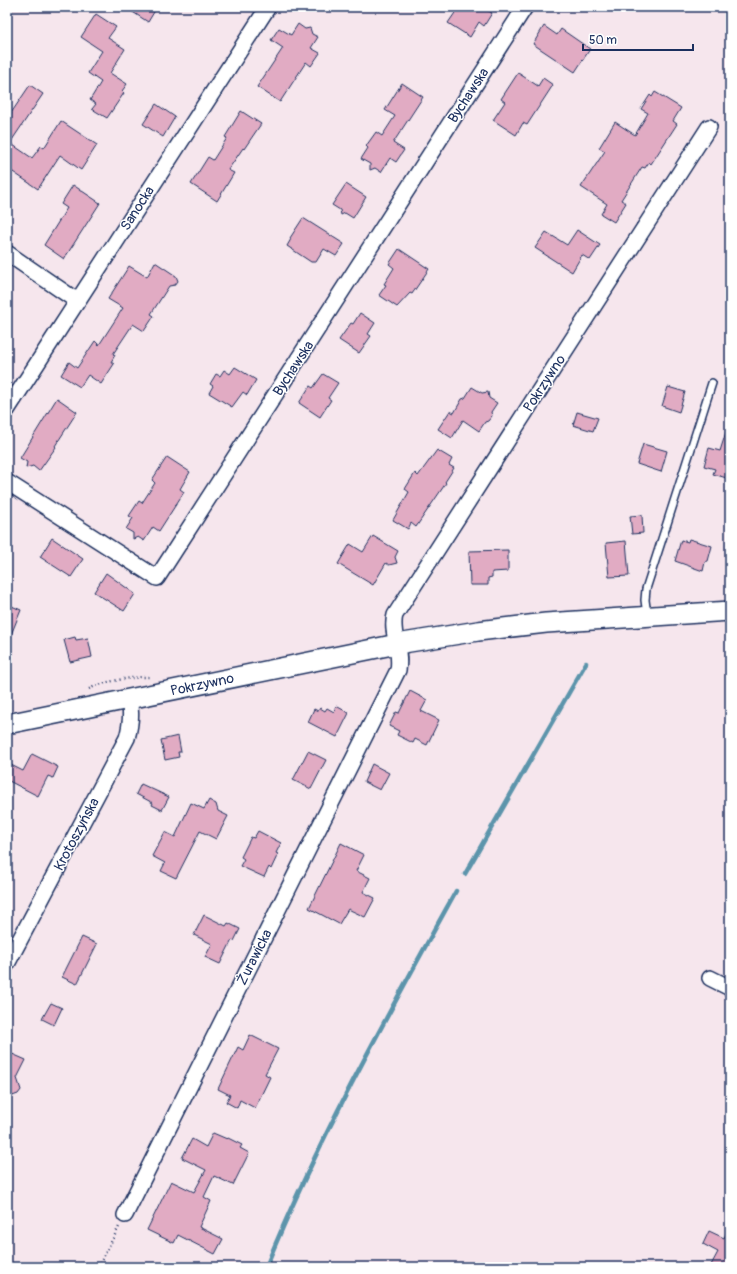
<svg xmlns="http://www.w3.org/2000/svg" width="737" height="1274" font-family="Pangolin,sans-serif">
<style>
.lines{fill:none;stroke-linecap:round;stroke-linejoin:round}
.stream{stroke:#5b94ab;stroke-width:4.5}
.building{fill:#e1abc3;stroke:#1b2f5e}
.service-casing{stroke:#1b2f5e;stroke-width:10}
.minor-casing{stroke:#1b2f5e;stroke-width:18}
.tertiary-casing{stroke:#1b2f5e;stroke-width:22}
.path{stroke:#1b2f5e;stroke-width:2.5;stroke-dasharray:1 3;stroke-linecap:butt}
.service{stroke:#fff;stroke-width:7}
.minor{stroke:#fff;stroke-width:15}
.tertiary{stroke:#fff;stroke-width:19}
.labels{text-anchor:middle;stroke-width:3;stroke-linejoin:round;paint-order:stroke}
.street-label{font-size:14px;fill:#1b2f5e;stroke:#fff}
</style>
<rect width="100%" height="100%" fill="#f6e6ed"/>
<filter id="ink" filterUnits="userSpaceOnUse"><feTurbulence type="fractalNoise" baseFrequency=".025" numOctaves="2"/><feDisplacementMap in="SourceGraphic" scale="8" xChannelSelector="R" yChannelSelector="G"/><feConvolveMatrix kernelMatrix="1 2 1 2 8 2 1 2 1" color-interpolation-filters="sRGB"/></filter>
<g filter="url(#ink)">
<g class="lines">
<g class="stream">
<path d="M465,874L586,663"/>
<path d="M266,1267C319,1137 388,1014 456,891"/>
</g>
</g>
<g class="building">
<path d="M125,7H157L148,22Z"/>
<path d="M459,7H482L492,13L484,26L479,22L470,37L448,23Z"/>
<path d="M96,14L116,27L108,38L125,49L110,73L127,84L122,91L124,93L107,118L92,109L96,104L90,100L101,82L88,73L102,51L81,37Z"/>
<path d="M298,24L305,29L310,28L312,34L318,37L311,48L320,53L311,66L306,62L280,102L257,87L283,48L271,40L279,28L291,35Z"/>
<path d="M544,26L557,35L561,29L590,49L575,72L533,44Z"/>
<path d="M518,73L538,86L543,78L553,85L527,125L523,123L516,135L493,120L505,102L501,99Z"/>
<path d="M402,83L423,97L393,143L404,150L396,162L390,158L381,172L375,168L370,170V164L361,159L368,148L366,146L376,132L382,136L395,116L385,110Z"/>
<path d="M30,85L43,94L10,143L32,158L41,146L44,148L61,121L97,145L81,170L60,155L38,189L7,168V119Z"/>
<path d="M655,92L681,108L673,121L677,124L651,164L649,162L645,168L642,167L621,200L626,203L614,222L601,214L607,204L581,187L605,151L599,148L615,122L635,135L648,113L641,109L650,95L652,97Z"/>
<path d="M156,104L175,117L163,137L143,124Z"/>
<path d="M241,111L261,124L244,149L243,148L228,170L234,173L217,201L191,184L208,157L213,160L227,138L225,137Z"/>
<path d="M346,184L366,197L353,218L345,213L341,215L340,210L332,205Z"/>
<path d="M73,185L100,203L64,259L44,245L67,208L61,204Z"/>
<path d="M303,218L344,244L336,256L324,249L316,262H311L287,246L291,239L290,238Z"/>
<path d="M577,230L600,245L590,260L582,255L572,272L535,248L546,232L567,245Z"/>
<path d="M399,249L429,269L412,294L410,293L397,307L379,295L386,285L384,284L394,268L389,264Z"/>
<path d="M155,262L176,276L178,281L175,285L169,286L151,314L154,316L144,331L133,324L113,354L115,355L111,362L114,364L101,384L88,375L80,387L61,375L69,362L77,368L95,341L99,345L123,308L108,299L129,266L147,277Z"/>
<path d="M360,313L375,323L368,334L371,336L359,353L339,340L351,323L353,324Z"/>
<path d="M235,367L256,380L247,395L243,392L232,407L209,393L213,386L210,384L216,374L220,376L224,370L230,374Z"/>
<path d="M323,374L338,383L328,398L331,400L320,417L299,403L310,386L313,388Z"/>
<path d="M472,387L482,393L488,392L489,398L497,403L491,412L492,416L488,421L485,422L479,431L463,420L452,438L438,429L450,411L454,413L462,399L465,398Z"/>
<path d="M668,387L685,392L679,412L662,406Z"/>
<path d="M57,398L77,412L55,446L56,447L39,471L33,466L26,468L27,462L20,458Z"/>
<path d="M577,412L598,418L593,431L573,425Z"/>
<path d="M727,429H730V479L713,474L715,469L704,466L709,448L720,451Z"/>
<path d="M643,444L667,451L661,472L637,464Z"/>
<path d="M437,450L452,459L449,465L454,468L445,482L446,483L416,527L411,523L408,529L393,520L409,492L405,489L415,473L418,476Z"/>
<path d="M167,457L190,472L180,489L184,492L159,531L153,527L144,541L138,537L133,539V533L126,529L133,518L129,516L139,501L142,503L155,483L152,480Z"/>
<path d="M642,515L643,533L632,534L630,516Z"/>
<path d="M373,536L398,551L395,557L397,563L389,565L386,563L373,585L338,564L350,544L363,552Z"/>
<path d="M52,538L83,559L71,577L40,557Z"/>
<path d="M689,539L712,546L708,561L705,562L703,571L675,561L681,540L688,542Z"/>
<path d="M626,541L629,576L609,577L606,543Z"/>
<path d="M508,550V571L492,572V577L488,578V585H470L469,551Z"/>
<path d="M106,573L135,594L124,611L94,592Z"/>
<path d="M7,604L21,610L8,642H7Z"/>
<path d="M75,637L76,640L88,638L92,657L70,662L64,640Z"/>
<path d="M410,691L427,700L421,711L439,720L427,745L415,739L413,743L397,735L399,731L389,726L396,712L399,713Z"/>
<path d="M336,706L349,713L337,737L308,722L314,709L318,711L320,708L325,711L327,708L334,712Z"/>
<path d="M178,736L181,752H178L179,757L165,760L161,740Z"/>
<path d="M308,751L326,760L311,789L293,780Z"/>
<path d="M32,754L58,767L53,778L48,776L38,796L7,780V763L23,771Z"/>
<path d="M372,764L389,773L380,790L364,782Z"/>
<path d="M141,784L169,797L162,810L152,805L153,803L136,794Z"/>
<path d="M209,800L216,804L218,811L228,816L216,839L200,831L176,878L161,871L165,863L152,856L165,832L175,837L191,803L204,809Z"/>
<path d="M258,831L281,843L276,853L278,854L271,869L269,867L264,877L240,866L244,859L241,857L251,837L254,838Z"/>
<path d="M341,843L364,855L356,871L370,878L363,892L375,898L365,917L348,909L339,924L309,908Z"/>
<path d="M204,915L226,926L228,923L240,929L234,941L232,940L220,964L205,957L212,944L194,935Z"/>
<path d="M82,937L97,944L77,984L62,977Z"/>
<path d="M51,1003L62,1008L54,1025L42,1019Z"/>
<path d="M250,1035L278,1049L265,1074L270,1077L255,1108L240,1100L237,1108L226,1102L230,1095L218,1089L238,1047L243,1050Z"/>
<path d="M10,1053L26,1060L17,1078L21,1090L18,1094L7,1098V1055H9Z"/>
<path d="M213,1133L227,1139L228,1138L242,1145L240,1148L249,1153L233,1185L214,1176L204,1197L211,1201L199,1227L223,1239L215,1254L178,1235L174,1243L147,1230L171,1181L194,1192L206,1170L182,1158L192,1139L206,1147Z"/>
<path d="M730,1226V1267H710L718,1252L703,1244L709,1231L724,1238Z"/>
</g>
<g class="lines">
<g class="service-casing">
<path id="service" d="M647,615L645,600L646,589L712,383"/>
</g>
<g class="minor-casing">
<g id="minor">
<path d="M7,253L77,301"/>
<path d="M7,410L268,7"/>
<path d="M7,482L157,578L525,7"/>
<path d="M7,964L127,738C131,724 132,713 129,700"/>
<path d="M710,978L730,988"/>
<path d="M125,1215L398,670C402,650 390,632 395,615L709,127"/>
</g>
</g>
<g class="tertiary-casing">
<path id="tertiary" d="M7,724L397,644L478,631L546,623L730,611"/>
</g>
<g class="path">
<path d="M89,689C105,681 131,677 149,677"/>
<path d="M98,1267L119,1227"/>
</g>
<use href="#service" class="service"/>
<use href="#minor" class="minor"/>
<use href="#tertiary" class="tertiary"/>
</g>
</g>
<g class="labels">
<g class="street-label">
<text transform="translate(468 95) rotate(-57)" y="5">Bychawska</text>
<text transform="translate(137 208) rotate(-57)" y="5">Sanocka</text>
<text transform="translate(293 368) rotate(-57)" y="5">Bychawska</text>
<text transform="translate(544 383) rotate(-57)" y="5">Pokrzywno</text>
<text transform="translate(202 684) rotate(-12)" y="5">Pokrzywno</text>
<text transform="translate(76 834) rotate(-62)" y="5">Krotoszyńska</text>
<text transform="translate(254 957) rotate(-63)" y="5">Żurawicka</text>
</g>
</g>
<rect width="737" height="1274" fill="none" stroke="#fff" stroke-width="24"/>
<rect x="12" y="12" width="713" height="1250" fill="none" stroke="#1b2f5e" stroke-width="1.5" filter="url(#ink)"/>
<path d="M583 44v6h110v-6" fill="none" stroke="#1b2f5e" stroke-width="2"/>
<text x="589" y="44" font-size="12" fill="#1b2f5e" stroke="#ffffff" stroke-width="3" paint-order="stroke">50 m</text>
</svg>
